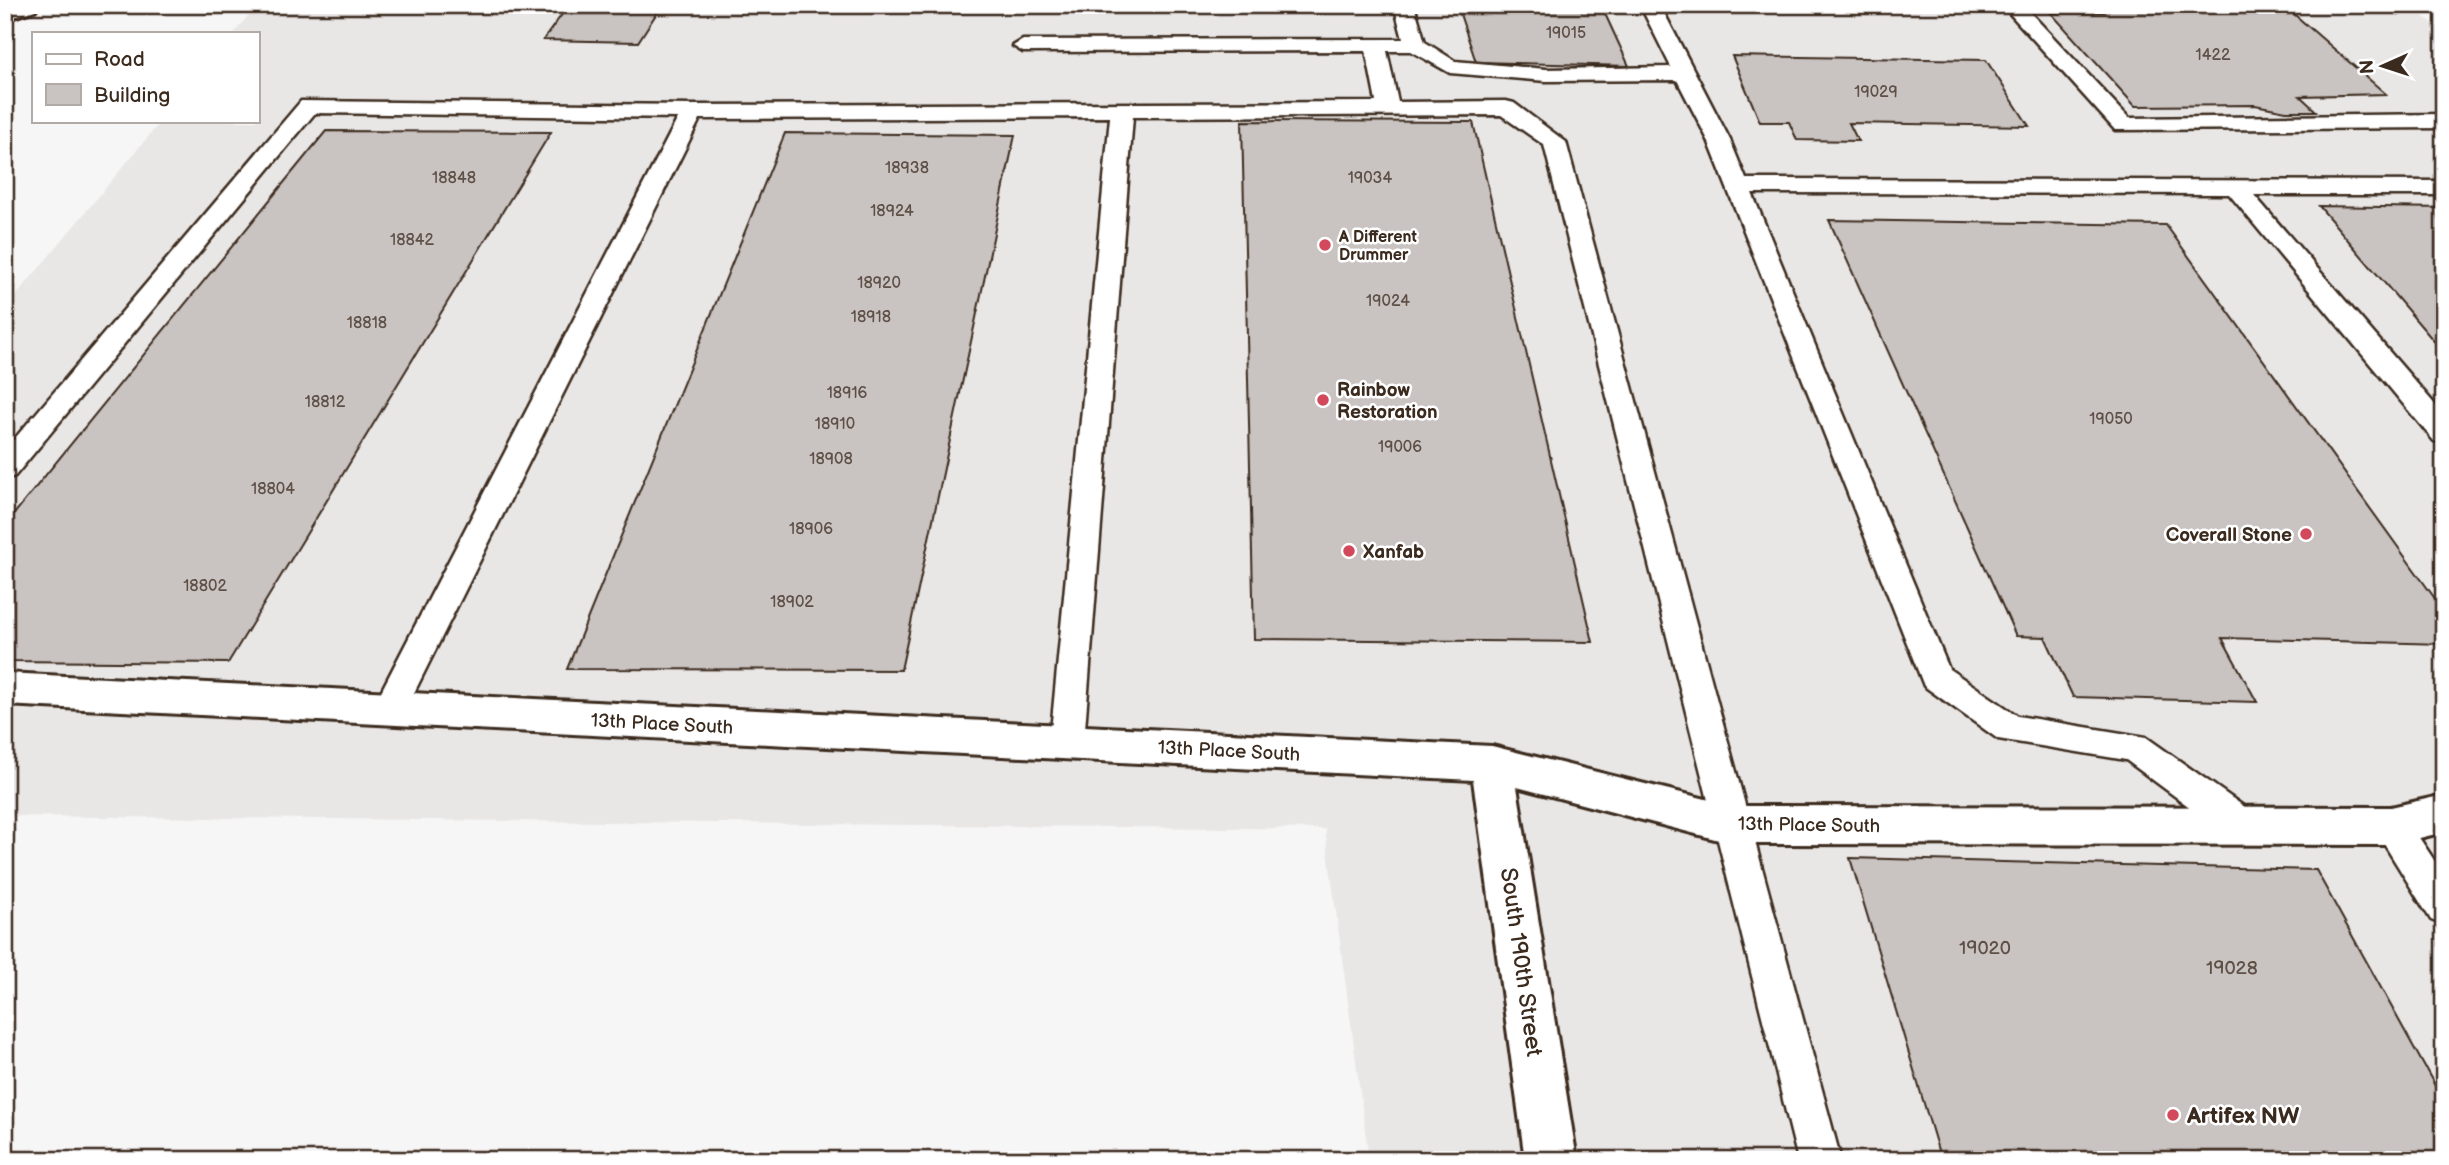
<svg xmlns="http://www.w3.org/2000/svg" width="2449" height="1165" font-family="'Balsamiq Sans',sans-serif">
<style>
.built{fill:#e9e7e6}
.building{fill:#c9c3c1;stroke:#3b2a1e;stroke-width:2}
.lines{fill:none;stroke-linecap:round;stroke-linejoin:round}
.lane-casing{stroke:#3b2a1e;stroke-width:5}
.street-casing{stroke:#3b2a1e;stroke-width:6}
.primary-casing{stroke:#3b2a1e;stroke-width:6}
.lane{fill:#fff;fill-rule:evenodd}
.street{fill:#fff;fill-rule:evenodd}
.primary{fill:#fff;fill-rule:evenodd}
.poi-dot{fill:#d1495b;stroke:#fff;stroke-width:2.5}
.labels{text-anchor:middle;stroke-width:5;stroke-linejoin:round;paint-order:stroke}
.number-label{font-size:16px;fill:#5e5047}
.far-poi-label{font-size:16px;font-weight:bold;fill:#3b2a1e;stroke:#fff;text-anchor:start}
.poi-label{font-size:19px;font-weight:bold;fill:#3b2a1e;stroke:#fff;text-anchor:start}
.street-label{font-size:19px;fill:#3b2a1e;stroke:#fff}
.near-number-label{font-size:19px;fill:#5e5047}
.near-street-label{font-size:23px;fill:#3b2a1e;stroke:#fff}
.near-poi-label{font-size:23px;font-weight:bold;fill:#3b2a1e;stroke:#fff;text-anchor:start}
</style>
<rect width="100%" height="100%" fill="#f7f6f6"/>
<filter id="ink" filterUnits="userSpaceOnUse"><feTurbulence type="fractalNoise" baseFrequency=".0143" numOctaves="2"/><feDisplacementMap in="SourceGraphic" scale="14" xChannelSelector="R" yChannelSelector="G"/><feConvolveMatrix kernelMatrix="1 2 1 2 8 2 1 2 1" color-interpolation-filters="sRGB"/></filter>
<g filter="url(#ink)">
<path class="built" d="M257,5H2409L2444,32V1160H1369L1325,829L5,816V309L161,121H257V33H234Z"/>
<g class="building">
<path d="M569,5H662L638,42L543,40Z"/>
<path d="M1059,5H1307L1308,8L1059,11Z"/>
<path d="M1457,5H1601L1629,66L1476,62Z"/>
<path d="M2097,5L2287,8L2386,94L2300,96L2316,111H2286L2255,105L2135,106L2051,13L2104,12Z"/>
<path d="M1732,56L1986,60L2029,126L1849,123L1858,141L1797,140L1789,122H1760Z"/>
<path d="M1242,121L1473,122L1593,642L1254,639Z"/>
<path d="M326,131L551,132L228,663L5,661V525Z"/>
<path d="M785,133L1015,135L901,670L567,669Z"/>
<path d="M2319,206L2444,208V353Z"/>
<path d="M1829,220L2166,225L2444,611V644L2222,638L2257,702L2073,697L2045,637L2016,636Z"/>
<path d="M1850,858L2316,870L2444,1102V1160H1941Z"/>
</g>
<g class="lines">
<g class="lane-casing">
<g id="lane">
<path d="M1394,5H1414L1425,42L1455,61L1546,69L1671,67L1640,5H1660L1730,140L1746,179L2444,181V195H2254L2444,415V443L2434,441L2229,194L1752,193L1949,669L2018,716L2146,737L2256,815L2261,826L2256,837L2243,841L2230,837L2126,760L1998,739L1924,686L1708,140L1677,80L1546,81L1450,73L1411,51H1387L1398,102L1506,101L1514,103L1566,142L1841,1160H1798L1544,145L1501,115L1133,117L1084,742L1079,752L1067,756L1055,752L1050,742L1110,117L700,119L401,719L389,722L377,719L372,709L678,118L315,113L15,476L5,479V450L301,101L692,105L1376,102L1366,51L1023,52L1013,46L1023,40L1403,39Z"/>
<path d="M2002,5H2023L2129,118L2444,114V128L2115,130Z"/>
<path d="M2391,811L2404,815L2444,875V925L2431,920L2373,826L2378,815Z"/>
</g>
</g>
<g class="street-casing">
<path id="street" d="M5,673L1492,746L1734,806L2391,807L2444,795V832L2391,845L1734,844L1517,787L1577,1160H1525L1473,780L5,705Z"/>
</g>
<g class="primary-casing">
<path id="primary" d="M5,5H38L35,10L5,20Z"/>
</g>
<use href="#lane" class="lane"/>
<use href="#street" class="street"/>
<use href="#primary" class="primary"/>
</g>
</g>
<g class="poi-dot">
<circle cx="1325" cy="245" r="7"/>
<circle cx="1323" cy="400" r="7"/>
<circle cx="2306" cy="534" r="7"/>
<circle cx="1349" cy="551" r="7"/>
<circle cx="2173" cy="1115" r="7"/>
</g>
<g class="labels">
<g class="number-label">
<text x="1566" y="38">19015</text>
<text x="2213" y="60">1422</text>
<text x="1876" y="97">19029</text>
<text x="907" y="173">18938</text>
<text x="454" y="183">18848</text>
<text x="1370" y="183">19034</text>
<text x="892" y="216">18924</text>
<text x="412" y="245">18842</text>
<text x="879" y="288">18920</text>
<text x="1388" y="306">19024</text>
<text x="871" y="322">18918</text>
<text x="367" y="328">18818</text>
<text x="847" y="398">18916</text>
<text x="325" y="407">18812</text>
<text x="2111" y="424">19050</text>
<text x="835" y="429">18910</text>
<text x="1400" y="452">19006</text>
<text x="831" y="464">18908</text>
<text x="273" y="494">18804</text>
<text x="811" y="534">18906</text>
<text x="205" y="591">18802</text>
<text x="792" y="607">18902</text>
</g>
<g class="far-poi-label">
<text x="1339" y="242">A Different<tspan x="1339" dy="18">Drummer</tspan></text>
</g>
<g class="poi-label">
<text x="1337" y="396">Rainbow<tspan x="1337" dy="22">Restoration</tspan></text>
<text x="2292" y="541" text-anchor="end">Coverall Stone</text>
<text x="1363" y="558">Xanfab</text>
</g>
<g class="street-label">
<text transform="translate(662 723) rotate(3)" y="7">13th Place South</text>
<text transform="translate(1229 750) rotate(3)" y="7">13th Place South</text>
<text transform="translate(1809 824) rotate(1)" y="7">13th Place South</text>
</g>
<g class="near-number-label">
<text x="1985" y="954">19020</text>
<text x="2232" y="974">19028</text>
</g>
<g class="near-street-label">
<text transform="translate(1522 962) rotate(82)" y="8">South 190th Street</text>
</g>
<g class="near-poi-label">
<text x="2187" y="1123">Artifex NW</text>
</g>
</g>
<rect width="2449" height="1165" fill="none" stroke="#fff" stroke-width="28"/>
<rect x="14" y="14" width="2421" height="1137" fill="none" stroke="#3b2a1e" stroke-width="2.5" filter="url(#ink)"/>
<rect x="32" y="32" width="228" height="91" fill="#ffffff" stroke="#b1aaa5" stroke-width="2"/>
<rect x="46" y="54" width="35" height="10" fill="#ffffff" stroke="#b1aaa5" stroke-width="2"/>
<text x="94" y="66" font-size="21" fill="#3b2a1e">Road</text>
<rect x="46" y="84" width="35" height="21" fill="#c9c3c1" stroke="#b1aaa5" stroke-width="2"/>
<text x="94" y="102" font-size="21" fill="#3b2a1e">Building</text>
<g transform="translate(2383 66) rotate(267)" stroke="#ffffff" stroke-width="5" paint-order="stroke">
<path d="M0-5L12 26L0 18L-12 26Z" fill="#3b2a1e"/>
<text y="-10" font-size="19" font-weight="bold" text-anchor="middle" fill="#3b2a1e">N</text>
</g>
</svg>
